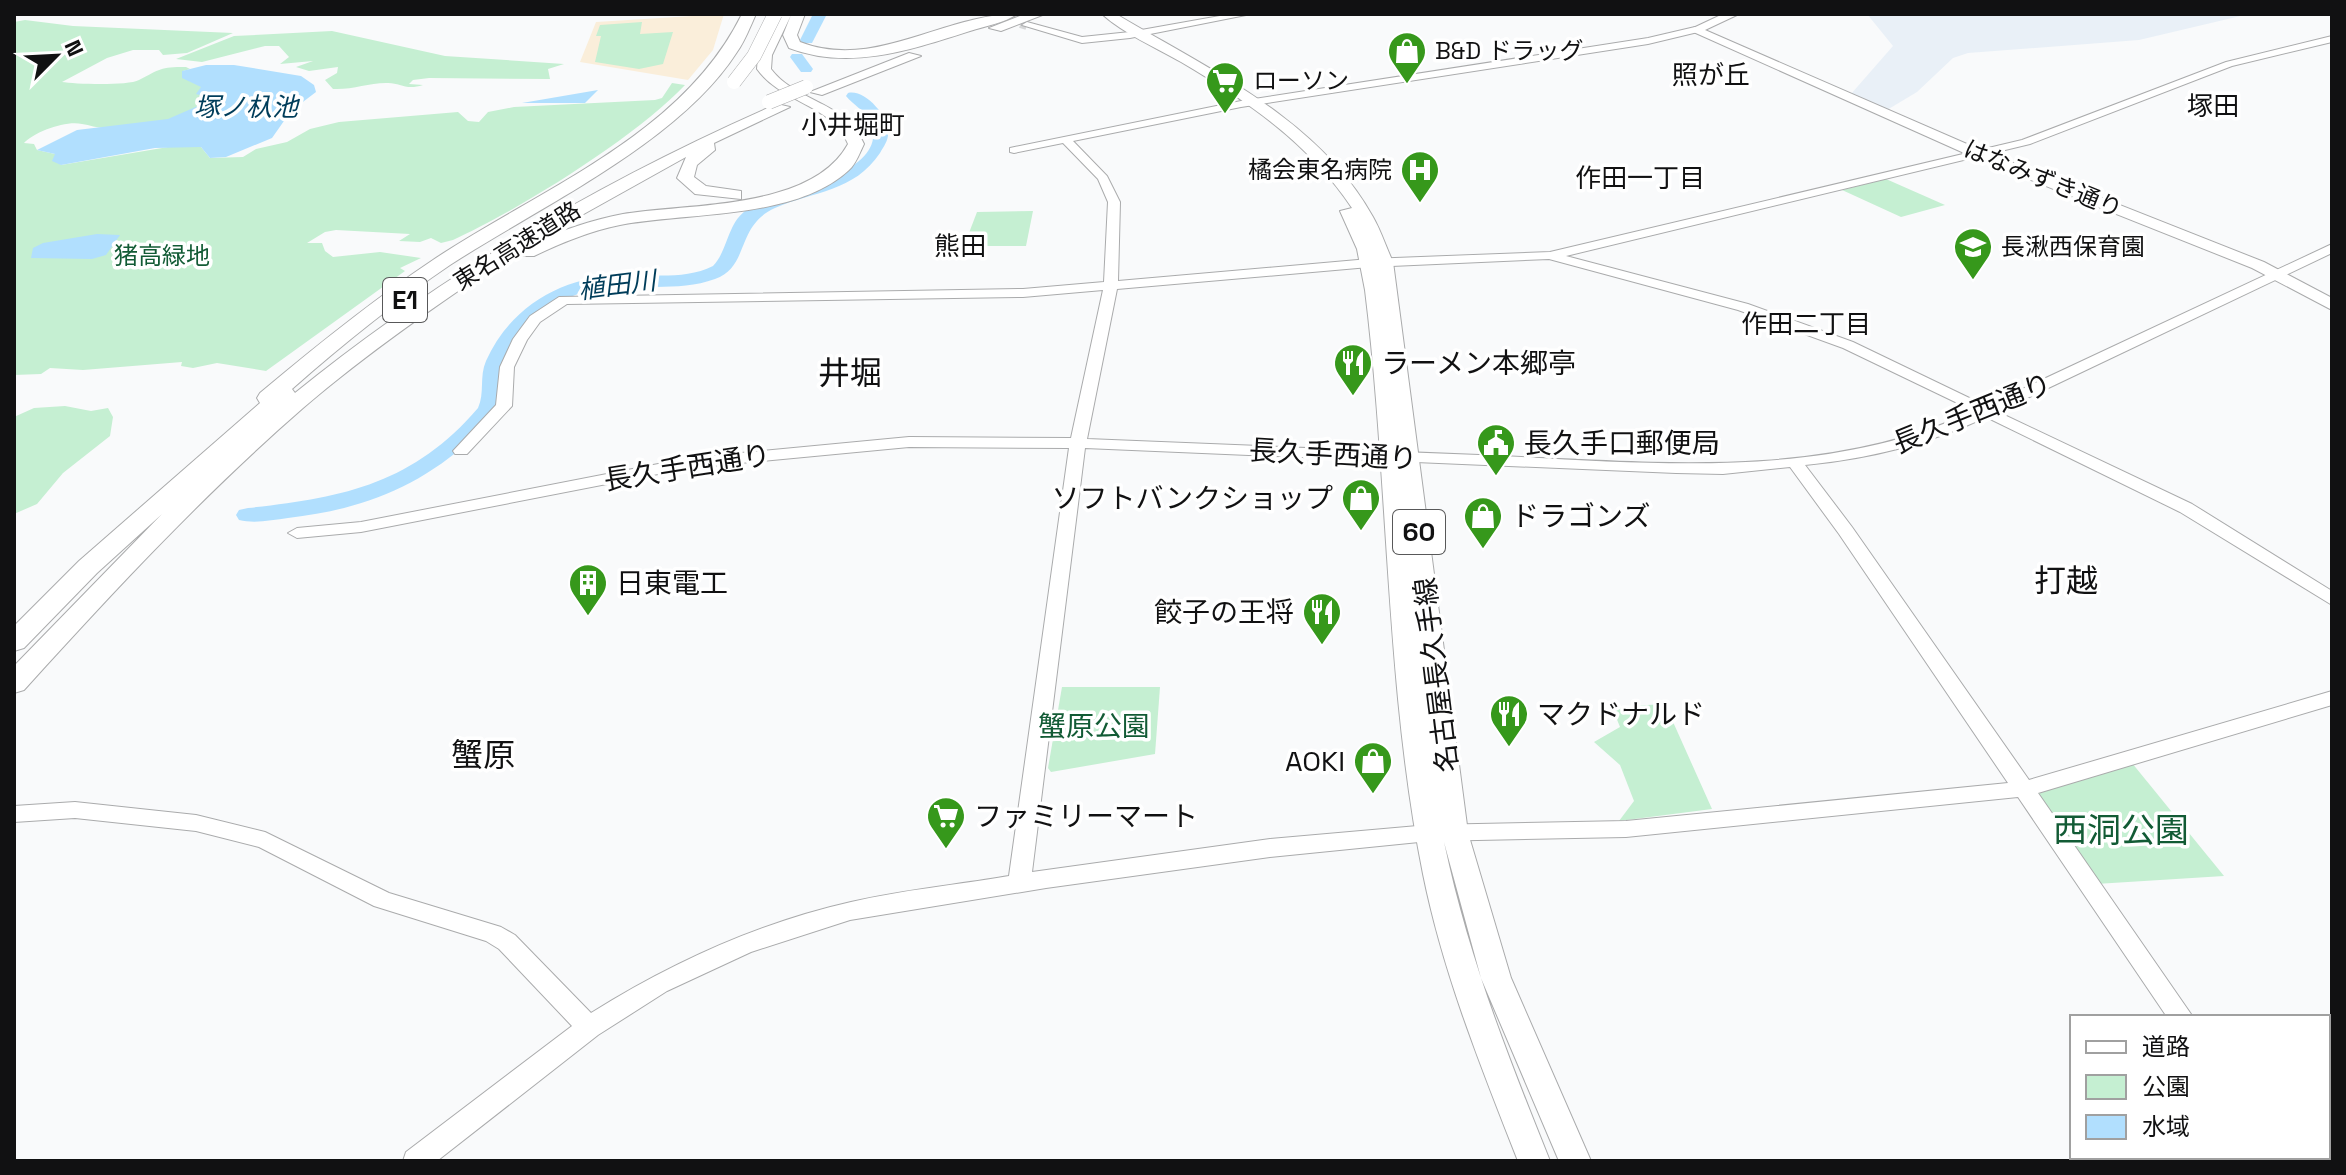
<svg xmlns="http://www.w3.org/2000/svg" width="2346" height="1175" font-family="'Space Grotesk','Noto Sans JP',sans-serif">
<style>
.built{fill:#e9f0f7}
.education{fill:#faeeda}
.green{fill:#c5efd2}
.water{fill:#b1dffe}
.lines{fill:none;stroke-linecap:round;stroke-linejoin:round}
.river{fill:#b1dffe;fill-rule:evenodd}
.minor-tunnel{stroke:#d6d7d8;stroke-width:10;stroke-dasharray:10 5;stroke-linecap:butt}
.minor-casing{stroke:#aaabac;stroke-width:2}
.major-casing{stroke:#aaabac;stroke-width:2}
.highway-casing{stroke:#aaabac;stroke-width:2}
.minor{fill:#fff;fill-rule:evenodd}
.major{fill:#fff;fill-rule:evenodd}
.highway{fill:#fff;fill-rule:evenodd}
.highway-bridge-casing{stroke:#aaabac;stroke-width:15;stroke-linecap:butt}
.highway-bridge{stroke:#fff;stroke-width:14}
.labels{text-anchor:middle;stroke-width:7;stroke-linejoin:round;paint-order:stroke}
.far-poi-label{font-size:24px;fill:#111112;stroke:#fff;text-anchor:start}
.far-street-label{font-size:24px;fill:#111112;stroke:#fff}
.far-park-label{font-size:24px;fill:#125b35;stroke:#fff}
.far-quarter-label{font-size:26px;fill:#111112;stroke:#fff}
.far-water-label{font-size:26px;font-style:italic;fill:#003d5a;stroke:#fff}
.far-neighbourhood-label{font-size:26px;fill:#111112;stroke:#fff}
.shield{fill:#fff;stroke:#585859;stroke-width:2}
.shield-label{font-size:26px;font-weight:bold;fill:#111112}
.poi-label{font-size:28px;fill:#111112;stroke:#fff;text-anchor:start}
.street-label{font-size:28px;fill:#111112;stroke:#fff}
.park-label{font-size:28px;fill:#125b35;stroke:#fff}
.quarter-label{font-size:32px;fill:#111112;stroke:#fff}
.near-park-label{font-size:34px;fill:#125b35;stroke:#fff}
</style>
<rect width="100%" height="100%" fill="#f9fafb"/>
<path class="built" d="M1867,14H2249L2139,40L1968,53L1953,58L1917,92L1887,110L1851,94L1893,46Z"/>
<path class="education" d="M724,14L713,50L688,80L580,62L596,22Z"/>
<g class="green">
<path d="M25,20L73,26L233,33L187,53L163,55L159,50H133L107,58L62,82C74,84 128,86 139,80C161,69 159,67 186,67L190,69L183,71L185,76L202,87L200,94L207,103C184,122 136,127 106,128C96,128 90,125 82,124C66,120 34,132 24,143L34,144L37,150L55,154L61,165L168,147H201L210,158L243,157L256,149L287,142L310,129L339,122L458,112L468,121L479,122L488,112L514,107L655,100L662,98L672,83L685,85C636,137 519,210 453,240L441,243L431,238L420,242L399,241L410,234L336,230L325,232L307,243H322L325,251L333,257L380,252L421,258L400,268L405,271L266,371L217,363L193,368L181,366L182,362L83,370L50,368L41,374L14,375V22Z"/>
<path d="M642,22L640,34L673,32L663,64L639,69L595,62L601,36H596L600,25Z"/>
<path d="M332,31L445,56L564,64L548,69L550,79L429,78L413,80L409,84L423,85C405,91 400,82 386,83C368,83 352,90 333,89L325,80L337,73L338,67L309,71L296,67L313,61L280,64L289,57L279,46H265L202,62L176,59L234,36Z"/>
<path d="M1886,179L1945,205L1901,217L1842,190Z"/>
<path d="M1033,211L1026,246H964L977,212Z"/>
<path d="M65,406L91,411L108,408L113,417L110,436L63,473L37,504L14,514V417L34,408Z"/>
<path d="M1062,687H1160L1155,754L1051,772L1048,768Z"/>
<path d="M1665,704L1712,809L1619,821L1634,801L1620,765L1594,742L1620,727L1612,707Z"/>
<path d="M2132,763L2224,876L2096,884L2034,794Z"/>
</g>
<g class="water">
<path d="M234,65L301,76L314,85L316,92L291,111L272,138L226,157L210,158L201,147L155,148L61,165L52,161L55,154L37,150L77,130L168,119L207,102L204,96L196,94L201,87L182,78V71L206,65Z"/>
<path d="M598,90L585,103H522Z"/>
<path d="M97,234L120,235L106,255L92,259L31,258L33,248L43,243Z"/>
</g>
<g class="lines">
<g class="river">
<path d="M813,14H827L812,43H802L800,40Z"/>
<path d="M792,54H802L813,69L811,72H801L790,57Z"/>
<path d="M848,93C865,89 887,115 888,131C889,140 884,146 880,153C854,192 814,191 775,208C735,226 750,267 715,279C663,298 605,272 556,305C532,320 507,347 502,376C500,389 506,399 498,411C489,425 476,435 464,446C411,491 356,510 288,518C272,520 255,524 239,520L236,515L239,510L248,508C342,498 413,484 478,408C485,393 479,377 486,361C512,303 568,274 629,275C657,275 687,279 713,266C729,249 727,222 748,209C775,191 891,176 871,123C866,111 853,105 846,96Z"/>
</g>
<path class="minor-tunnel" d="M992,14L1027,25"/>
<g class="minor-casing">
<g id="minor">
<path d="M1231,14H1251L1130,38L1082,43L1022,25L1027,22L1082,37L1130,32Z"/>
<path d="M1695,27L1698,32L1648,44L1241,107L1073,141L1107,176L1120,202L1118,281L1369,259L1550,252L2022,140L2226,62L2332,36V42L2232,66L2030,144L1566,256L1748,304L1853,342L1986,406L2332,244V253L1998,412L2192,504L2332,591V605L2180,512L1986,417C1930,444 1866,459 1805,465L1852,527L2029,780L2332,691V705L2038,793L2193,1017H2167L2018,797L1626,837L1429,841L1270,857L1046,888L850,920L751,952L667,991L598,1035L437,1161H403L406,1152L572,1026L499,949L486,941L374,906L259,847L196,831L75,818L14,822V806L75,802L196,815L265,832L389,893L501,927L515,935L591,1013C671,963 758,923 851,902C902,890 956,885 1009,876L1069,448L909,447L689,468L361,532L297,538L288,533L297,528L361,522L689,458L909,437L1071,438L1103,290L1023,297L567,304L540,322L527,340L514,367L512,406L467,454H455L453,451L496,405L500,367L513,339L530,316L559,297L1023,289L1104,282L1108,202L1098,179L1063,143L1014,153L1010,152V148L1241,101L1648,38ZM1549,259L1738,310L1843,348L1974,411C1821,483 1643,462 1479,455C1348,450 1218,444 1087,439L1117,289L1369,267ZM1085,448L1676,473L1723,474L1790,467L1839,534L2008,783L1626,821L1429,825L1270,839L1032,872Z"/>
<path d="M2265,1157H2292L2293,1161H2266Z"/>
</g>
</g>
<g class="major-casing">
<g id="major">
<path d="M1102,14H1116C1208,69 1319,119 1373,217C1381,231 1386,247 1393,262L1468,833L1511,978L1591,1161H1559L1481,978L1444,842C1467,953 1508,1057 1550,1161H1518C1481,1067 1443,973 1423,874C1385,685 1389,483 1365,290L1357,249L1340,211L1352,208C1309,143 1247,101 1181,62C1155,47 1124,34 1102,14Z"/>
<path d="M1723,14H1739L1705,30L1983,151L2264,262L2332,298V310L2252,268L1973,157L1689,30Z"/>
</g>
</g>
<g class="highway-casing">
<g id="highway">
<path d="M742,14H756C750,27 745,41 737,52C679,143 539,207 450,265C395,302 342,345 292,389L295,393C442,274 603,180 777,104L790,107L714,143L715,150L697,165L694,177L706,186L741,191V199L695,194L677,178L686,157L530,244C560,231 591,220 623,214C690,203 812,210 848,144C833,105 781,103 757,69L758,55L778,14H805L797,35L800,42C875,71 943,14 1017,14C1005,23 985,26 970,31C911,50 849,71 789,48L783,35L791,15L772,55L771,69C797,103 846,101 864,144C860,152 856,164 849,170C795,220 688,212 620,225C590,231 561,243 534,256H520L519,251L504,260C435,306 366,354 303,408C203,495 113,592 24,690L14,693V666L162,514L97,573L24,648L14,651V626L79,561L260,403L257,398L260,393C316,346 373,300 433,260C541,188 682,136 742,14Z"/>
<path d="M1025,14H1045L1001,31L989,28Z"/>
<path d="M909,53L921,56L822,95L810,92Z"/>
</g>
</g>
<use href="#minor" class="minor"/>
<use href="#major" class="major"/>
<use href="#highway" class="highway"/>
<g class="highway-bridge-casing">
<g id="highway-bridge">
<path d="M734,82L754,56L775,14"/>
<path d="M769,102L806,87"/>
</g>
</g>
<use href="#highway-bridge" class="highway-bridge"/>
</g>
<defs>
<g id="shop-pin" transform="scale(2)"><path d="M0 17L-7.5 6A9.5 9.5 0 1 1 7.5 6Z" fill="#36981b" stroke="#fff"/><path d="M-5-2.5h2.3a2.7 3.5 0 0 1 5.4 0H5L5.5 6h-11ZM-1.5-2.5h3a1.5 2.3 0 0 0-3 0Z" fill="#fff"/></g>
<g id="supermarket-pin" transform="scale(2)"><path d="M0 17L-7.5 6A9.5 9.5 0 1 1 7.5 6Z" fill="#36981b" stroke="#fff"/><path d="M-6-5.5h2.5l.6 2H6L4.5 2H-2.5L-4.4-4H-6ZM-1.5 3.2a1.3 1.3 0 1 0 .1 0ZM3 3.2a1.3 1.3 0 1 0 .1 0Z" fill="#fff"/></g>
<g id="hospital-pin" transform="scale(2)"><path d="M0 17L-7.5 6A9.5 9.5 0 1 1 7.5 6Z" fill="#36981b" stroke="#fff"/><path d="M-5-5h3v3.5h4V-5h3V5h-3V1.5h-4V5h-3Z" fill="#fff"/></g>
<g id="school-pin" transform="scale(2)"><path d="M0 17L-7.5 6A9.5 9.5 0 1 1 7.5 6Z" fill="#36981b" stroke="#fff"/><path d="M0-5L7-2L0 1L-7-2ZM-4 1L0 2.5L4 1V4Q0 6-4 4Z" fill="#fff"/></g>
<g id="restaurant-pin" transform="scale(2)"><path d="M0 17L-7.5 6A9.5 9.5 0 1 1 7.5 6Z" fill="#36981b" stroke="#fff"/><path d="M-5-6h1v4h1v-4h1v4h1v-4h1v5L-1.5 .5V6h-2V.5L-5-1ZM5-6V6H3V1.5H1.5Q1.5-4 5-6Z" fill="#fff"/></g>
<g id="civic-pin" transform="scale(2)"><path d="M0 17L-7.5 6A9.5 9.5 0 1 1 7.5 6Z" fill="#36981b" stroke="#fff"/><path d="M-.6-6.5H3V-4.5H.6V-3L4-1V1h2V6H-6V1h2V-1L-.6-3ZM-1.2 2.5V6h2.4V2.5Z" fill="#fff"/></g>
<g id="building-pin" transform="scale(2)"><path d="M0 17L-7.5 6A9.5 9.5 0 1 1 7.5 6Z" fill="#36981b" stroke="#fff"/><path d="M-4-6H4V6H1V3H-1V6H-4ZM-2.5-4.3h1.7v1.8h-1.7ZM.8-4.3h1.7v1.8H.8ZM-2.5-1h1.7V.8h-1.7ZM.8-1h1.7V.8H.8Z" fill="#fff"/></g>
</defs>
<g fill-rule="evenodd">
<use href="#shop-pin" x="1407" y="51"/>
<use href="#supermarket-pin" x="1225" y="81"/>
<use href="#hospital-pin" x="1420" y="170"/>
<use href="#school-pin" x="1973" y="247"/>
<use href="#restaurant-pin" x="1353" y="363"/>
<use href="#civic-pin" x="1496" y="443"/>
<use href="#shop-pin" x="1361" y="498"/>
<use href="#shop-pin" x="1483" y="516"/>
<use href="#building-pin" x="588" y="583"/>
<use href="#restaurant-pin" x="1322" y="612"/>
<use href="#restaurant-pin" x="1509" y="714"/>
<use href="#shop-pin" x="1373" y="761"/>
<use href="#supermarket-pin" x="946" y="816"/>
</g>
<g class="labels">
<g class="far-poi-label">
<text x="1435" y="59">B&amp;D ドラッグ</text>
<text x="1253" y="89">ローソン</text>
<text x="1392" y="178" text-anchor="end">橘会東名病院</text>
<text x="2001" y="255">長湫西保育園</text>
</g>
<g class="far-street-label">
<text transform="translate(2043 179) rotate(22)" y="8">はなみずき通り</text>
<text transform="translate(517 246) rotate(-32)" y="8">東名高速道路</text>
</g>
<g class="far-park-label">
<text x="162" y="264">猪高緑地</text>
</g>
<g class="far-quarter-label">
<text x="1711" y="84">照が丘</text>
<text x="2213" y="115">塚田</text>
<text x="853" y="134">小井堀町</text>
<text x="960" y="255">熊田</text>
</g>
<g class="far-water-label">
<text x="246" y="116">塚ノ杁池</text>
<text transform="translate(617 285) rotate(-7)" y="9">植田川</text>
</g>
<g class="far-neighbourhood-label">
<text x="1640" y="187">作田一丁目</text>
<text x="1806" y="333">作田二丁目</text>
</g>
<g class="shield">
<rect x="383" y="278" width="44" height="44" rx="6"/>
<rect x="1393" y="510" width="52" height="44" rx="6"/>
</g>
<g class="shield-label">
<text x="405" y="309">E1</text>
<text x="1419" y="541">60</text>
</g>
<g class="poi-label">
<text x="1381" y="373">ラーメン本郷亭</text>
<text x="1524" y="453">長久手口郵便局</text>
<text x="1333" y="508" text-anchor="end">ソフトバンクショップ</text>
<text x="1511" y="526">ドラゴンズ</text>
<text x="616" y="593">日東電工</text>
<text x="1294" y="622" text-anchor="end">餃子の王将</text>
<text x="1537" y="724">マクドナルド</text>
<text x="1345" y="771" text-anchor="end">AOKI</text>
<text x="974" y="826">ファミリーマート</text>
</g>
<g class="street-label">
<text transform="translate(1972 413) rotate(-22)" y="10">長久手西通り</text>
<text transform="translate(1333 454) rotate(3)" y="10">長久手西通り</text>
<text transform="translate(687 467) rotate(-9)" y="10">長久手西通り</text>
<text transform="translate(1436 675) rotate(-97)" y="10">名古屋長久手線</text>
</g>
<g class="park-label">
<text x="1094" y="736">蟹原公園</text>
</g>
<g class="quarter-label">
<text x="850" y="384">井堀</text>
<text x="2066" y="592">打越</text>
<text x="483" y="766">蟹原</text>
</g>
<g class="near-park-label">
<text x="2121" y="842">西洞公園</text>
</g>
</g>
<rect width="2346" height="1175" fill="none" stroke="#111112" stroke-width="32"/>
<rect x="2070" y="1015" width="260" height="144" fill="#ffffff" stroke="#a0a0a0" stroke-width="2"/>
<rect x="2086" y="1041" width="40" height="12" fill="#ffffff" stroke="#a0a0a0" stroke-width="2"/>
<text x="2142" y="1055" font-size="24" fill="#111112">道路</text>
<rect x="2086" y="1075" width="40" height="24" fill="#c5efd2" stroke="#a0a0a0" stroke-width="2"/>
<text x="2142" y="1095" font-size="24" fill="#111112">公園</text>
<rect x="2086" y="1115" width="40" height="24" fill="#b1dffe" stroke="#a0a0a0" stroke-width="2"/>
<text x="2142" y="1135" font-size="24" fill="#111112">水域</text>
<g transform="translate(56 56) rotate(66)" stroke="#ffffff" stroke-width="6" paint-order="stroke">
<path d="M0-6L14 30L0 20L-14 30Z" fill="#111112"/>
<text y="-12" font-size="22" font-weight="bold" text-anchor="middle" fill="#111112">N</text>
</g>
</svg>
